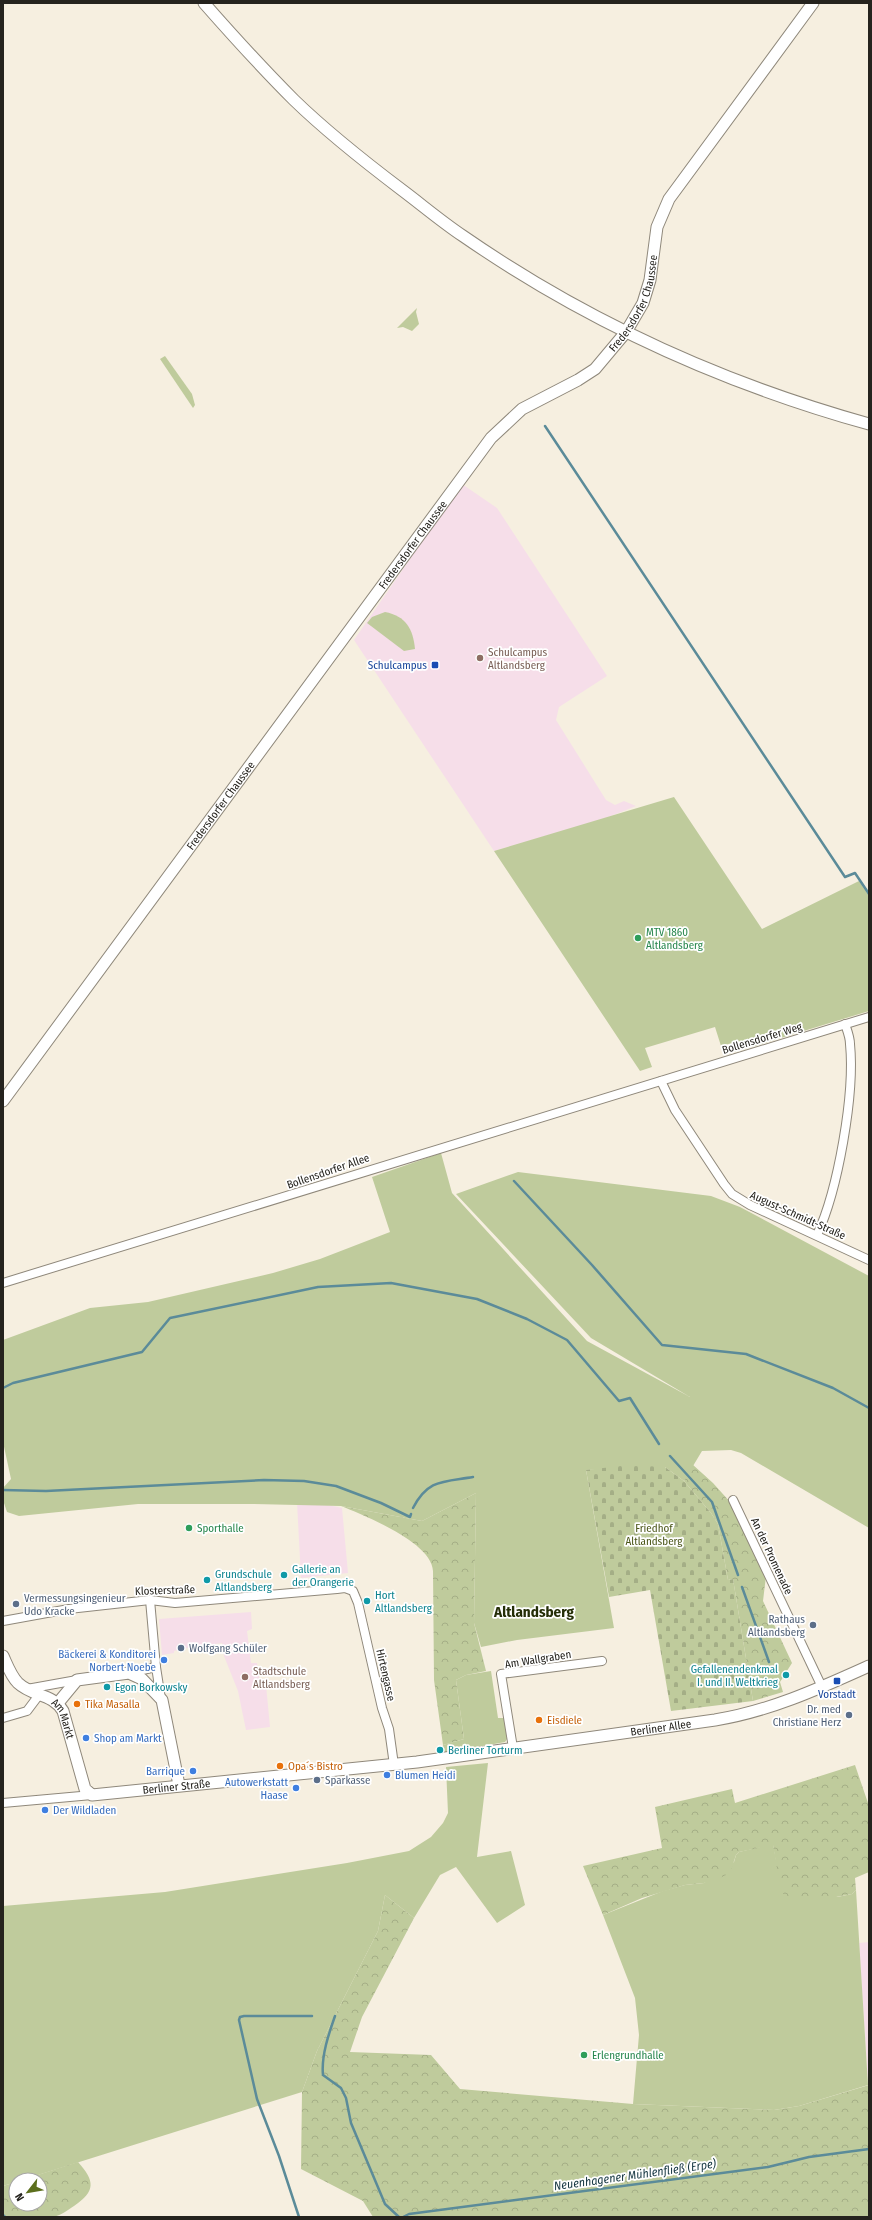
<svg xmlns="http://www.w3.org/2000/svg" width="872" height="2220" font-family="'Fira Sans Condensed',sans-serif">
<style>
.education{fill:#f6dee9}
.green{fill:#bfcb9c}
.forest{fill:url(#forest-crowns)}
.cemetery{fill:url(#cemetery-stones)}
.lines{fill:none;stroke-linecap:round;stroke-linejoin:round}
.stream{stroke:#5b8b99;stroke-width:2.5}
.street-casing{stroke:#8f887b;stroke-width:10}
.secondary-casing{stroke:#8f887b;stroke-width:13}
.street{stroke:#fff;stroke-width:8}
.secondary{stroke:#fff;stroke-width:11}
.education-dot{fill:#8d6e63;stroke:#fff;stroke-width:1.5}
.transit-dot{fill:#1a4fb4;stroke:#fff;stroke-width:1.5}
.leisure-dot{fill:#2e9e5b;stroke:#fff;stroke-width:1.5}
.culture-dot{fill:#0f9aa8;stroke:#fff;stroke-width:1.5}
.service-dot{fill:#5c6f8a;stroke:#fff;stroke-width:1.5}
.shop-dot{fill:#3f7fe0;stroke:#fff;stroke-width:1.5}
.food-dot{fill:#e8710a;stroke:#fff;stroke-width:1.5}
.labels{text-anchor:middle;stroke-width:3.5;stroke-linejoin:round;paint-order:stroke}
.street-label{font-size:11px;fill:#25231e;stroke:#fff}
.education-label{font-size:11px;fill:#785e54;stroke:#fff;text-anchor:start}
.transit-label{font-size:11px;fill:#164399;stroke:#fff;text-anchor:end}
.leisure-label{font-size:11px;fill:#27864d;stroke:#fff;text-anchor:start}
.park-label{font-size:11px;fill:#4b5619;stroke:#fff}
.culture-label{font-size:11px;fill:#0d838f;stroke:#fff;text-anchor:start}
.service-label{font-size:11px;fill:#4e5e75;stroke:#fff;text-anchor:start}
.shop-label{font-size:11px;fill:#366cbe;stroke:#fff;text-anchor:end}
.food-label{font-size:11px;fill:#c56008;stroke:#fff;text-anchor:start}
.water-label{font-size:12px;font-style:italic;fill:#163742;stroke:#fff}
.district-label{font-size:15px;font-weight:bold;fill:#252e07;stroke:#fff}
</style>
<defs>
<pattern id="forest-crowns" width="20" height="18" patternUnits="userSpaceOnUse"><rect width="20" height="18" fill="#bfcb9c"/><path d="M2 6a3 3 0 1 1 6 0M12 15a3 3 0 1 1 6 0" fill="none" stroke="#a4ae86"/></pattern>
<pattern id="cemetery-stones" width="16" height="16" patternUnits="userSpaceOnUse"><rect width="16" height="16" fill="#bfcb9c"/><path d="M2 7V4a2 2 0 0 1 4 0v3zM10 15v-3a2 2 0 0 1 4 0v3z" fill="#a4ae86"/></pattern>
</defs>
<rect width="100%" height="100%" fill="#f6efe0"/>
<g class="education">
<path d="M462,484L497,508L607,676L559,707L556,720L606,800L615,805L624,801L636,806L606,818L494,851L354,640Z"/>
<path d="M297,1502H315L342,1508L348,1573L301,1578Z"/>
<path d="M251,1612L252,1629L247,1631L251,1663H257L260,1685H266L270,1727L246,1730L238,1691L224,1656L222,1643L181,1649L174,1651V1653L162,1655L159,1619Z"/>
<path d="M869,1942V2085H868L859,1943Z"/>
</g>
<g class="green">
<path d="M417,308L416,312L419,324L412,331L403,327L397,328Z"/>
<path d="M165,356L192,394L195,405L193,408L160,359Z"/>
<path d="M385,612C406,616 413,629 415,649L404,651L367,623L372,617Z"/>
<path d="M674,797L762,929L859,881L869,896V1011L735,1052L732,1043L721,1046L715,1027L645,1048L652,1067L640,1071L494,851Z"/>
<path d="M441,1153L452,1193L587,1341L690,1397L591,1338L456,1194L518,1172L711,1196L740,1207L869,1276V1528L741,1453L731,1450L702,1451L684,1481L665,1467L586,1470L614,1628L517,1640L481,1647L474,1623L476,1493L422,1521L341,1506L254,1504H138L19,1516L7,1512L3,1500V1488L11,1479L3,1442V1340L90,1308L148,1302L273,1273L320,1259L390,1232L372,1177Z"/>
<path d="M491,1671L498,1718H504L507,1739L505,1742L444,1753L443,1745L464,1739L456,1680L466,1675Z"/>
<path d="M488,1763L477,1857L511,1851L525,1905L497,1923L456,1867L440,1875L414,1918L385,1895L378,1931L317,2051L302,2092L22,2180H16V2182L3,2186V1906L165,1892L347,1863L409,1851L431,1837L443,1823L448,1813L446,1767Z"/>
<path d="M773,1844L776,1860L837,1897L852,1894L856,1890L868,2085L799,2106L774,2110L633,2104L639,2035L635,1998L603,1915L663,1891L685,1885L704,1883L734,1862L736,1855L739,1852Z"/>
</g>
<g class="forest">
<path d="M692,1464L713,1483L731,1503L766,1576L763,1601L792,1663L780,1682L783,1692L753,1701L733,1579L728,1580L718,1524L711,1513L684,1481Z"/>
<path d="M476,1493L474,1623L486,1671L466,1675L456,1680L464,1739L443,1745L434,1680L433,1571C432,1542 363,1515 341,1506L422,1521Z"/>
<path d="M855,1765L869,1806V1872L855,1878L856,1890L852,1894C826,1899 811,1903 784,1895L780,1887L773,1845L739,1852L736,1855L730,1873L720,1878L704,1883L685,1885L642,1898L603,1915L583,1866L662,1848L655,1807L732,1789L735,1803Z"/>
<path d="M385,1895L414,1918L362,2017L350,2052L431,2055L460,2089L633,2104L774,2110L799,2106L869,2085V2217H373L363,2201L301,2169L302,2092L317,2051L378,1931Z"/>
<path d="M78,2162C95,2181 96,2191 74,2206C68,2210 60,2216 52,2217C37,2219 19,2217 3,2217V2186L16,2182V2204H40V2180H22Z"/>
</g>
<path class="cemetery" d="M629,1465L665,1467L684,1481L711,1513L718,1524L728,1580L733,1579L753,1701L671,1711L650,1590L609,1597L586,1470Z"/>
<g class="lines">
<g class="stream">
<path d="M545,426L845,877L855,873L869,894"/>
<path d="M514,1181L592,1265L662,1345L746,1354L833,1388L869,1408"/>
<path d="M3,1388L13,1383L142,1352L170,1318L318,1287L391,1283L477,1299L527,1319L567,1340L619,1401L630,1398L659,1444"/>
<path d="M670,1456L712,1502L738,1575"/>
<path d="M3,1490L46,1491L264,1480L304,1481L336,1486L381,1503L410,1517L411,1514"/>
<path d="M413,1508C428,1479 443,1482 473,1477"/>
<path d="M742,1587L769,1662"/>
<path d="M335,2016C329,2033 321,2056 323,2075L341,2088L346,2098L351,2123L385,2204L399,2217"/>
<path d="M3,2215L5,2217"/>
<path d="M299,2217L279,2156L257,2099L239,2020L240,2017L244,2016H312"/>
<path d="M403,2217L409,2214L768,2167L809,2157L869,2149"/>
</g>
<g class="street-casing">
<g id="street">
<path d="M661,1081L675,1110L724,1184L732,1194L750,1205L869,1260"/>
<path d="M817,1235C838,1190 855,1094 850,1044C850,1037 847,1030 845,1024"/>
<path d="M3,1283L869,1017"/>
<path d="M733,1500L822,1687"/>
<path d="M150,1600L156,1667L161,1699"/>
<path d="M3,1621L69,1609L150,1600L175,1603L337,1589L345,1588L353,1591L358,1603L382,1708L389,1729L394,1765"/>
<path d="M129,1673L156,1667"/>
<path d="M27,1689L77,1680"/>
<path d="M3,1718L27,1711L39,1695"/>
<path d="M513,1748L501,1674L602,1661"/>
<path d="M3,1803L92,1795"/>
</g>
</g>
<g class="secondary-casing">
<g id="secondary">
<path d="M204,3C233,36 263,69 294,100C328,133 365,162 402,190C422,205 442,222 463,236C586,321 725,384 869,424"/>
<path id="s1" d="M3,1101L491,438L522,409L578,380L595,369L626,332L643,303L650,280L657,227L669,199L813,3"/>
<path id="s2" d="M3,1656C7,1665 11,1676 18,1683C33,1697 52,1693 63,1711L85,1789L92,1795L417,1762L715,1720C770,1711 818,1689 869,1666"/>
<path d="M58,1703L77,1680L129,1673L142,1679L162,1700L179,1785"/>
</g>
</g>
<use href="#street" class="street"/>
<use href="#secondary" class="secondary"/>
</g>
<g class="education-dot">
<circle cx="480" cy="658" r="4"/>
<circle cx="245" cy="1677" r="4"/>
</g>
<g class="transit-dot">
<rect x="431" y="661" width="8" height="8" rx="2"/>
<rect x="833" y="1677" width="8" height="8" rx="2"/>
</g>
<g class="leisure-dot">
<circle cx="638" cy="938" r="4"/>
<circle cx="189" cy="1528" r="4"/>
<circle cx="584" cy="2055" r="4"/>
</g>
<g class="culture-dot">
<circle cx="284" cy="1575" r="4"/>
<circle cx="207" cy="1580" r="4"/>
<circle cx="367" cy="1601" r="4"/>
<circle cx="786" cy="1675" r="4"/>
<circle cx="107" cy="1687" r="4"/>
<circle cx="440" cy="1750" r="4"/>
</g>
<g class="service-dot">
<circle cx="16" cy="1604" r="4"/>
<circle cx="813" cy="1625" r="4"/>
<circle cx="181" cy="1648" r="4"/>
<circle cx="849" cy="1715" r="4"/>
<circle cx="317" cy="1780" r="4"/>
</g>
<g class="shop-dot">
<circle cx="164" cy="1660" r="4"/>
<circle cx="86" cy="1738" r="4"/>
<circle cx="193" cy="1771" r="4"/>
<circle cx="387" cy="1775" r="4"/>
<circle cx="296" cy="1788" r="4"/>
<circle cx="45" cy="1810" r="4"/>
</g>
<g class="food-dot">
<circle cx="77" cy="1704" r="4"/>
<circle cx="539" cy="1720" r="4"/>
<circle cx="280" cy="1766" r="4"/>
</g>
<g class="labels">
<g class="street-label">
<text dy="4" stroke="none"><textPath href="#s1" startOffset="1027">Fredersdorfer Chaussee</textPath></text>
<text dy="4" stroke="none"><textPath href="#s1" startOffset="691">Fredersdorfer Chaussee</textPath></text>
<text dy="4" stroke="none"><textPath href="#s1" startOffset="367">Fredersdorfer Chaussee</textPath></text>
<text transform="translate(762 1038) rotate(-17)" y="4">Bollensdorfer Weg</text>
<text transform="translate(328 1171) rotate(-19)" y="4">Bollensdorfer Allee</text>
<text transform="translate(798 1215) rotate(24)" y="4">August-Schmidt-Straße</text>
<text transform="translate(772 1556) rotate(65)" y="4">An der Promenade</text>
<text transform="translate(165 1590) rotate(-2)" y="4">Klosterstraße</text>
<text transform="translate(538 1659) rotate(-9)" y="4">Am Wallgraben</text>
<text transform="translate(386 1675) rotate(77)" y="4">Hirtengasse</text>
<text dy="4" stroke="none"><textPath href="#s2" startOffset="92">Am Markt</textPath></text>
<text dy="4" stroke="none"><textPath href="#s2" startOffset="748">Berliner Allee</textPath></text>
<text dy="4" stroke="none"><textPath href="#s2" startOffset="260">Berliner Straße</textPath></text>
</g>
<g class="education-label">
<text x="488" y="656">Schulcampus<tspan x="488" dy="13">Altlandsberg</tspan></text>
<text x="253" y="1675">Stadtschule<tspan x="253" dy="13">Altlandsberg</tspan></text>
</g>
<g class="transit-label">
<text x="427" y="669">Schulcampus</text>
<text x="837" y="1698" text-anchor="middle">Vorstadt</text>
</g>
<g class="leisure-label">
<text x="646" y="936">MTV 1860<tspan x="646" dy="13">Altlandsberg</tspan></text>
<text x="197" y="1532">Sporthalle</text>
<text x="592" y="2059">Erlengrundhalle</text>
</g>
<g class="park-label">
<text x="654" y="1532">Friedhof<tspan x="654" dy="13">Altlandsberg</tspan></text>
</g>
<g class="culture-label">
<text x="292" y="1573">Gallerie an<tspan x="292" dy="13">der Orangerie</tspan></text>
<text x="215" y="1578">Grundschule<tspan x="215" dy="13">Altlandsberg</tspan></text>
<text x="375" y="1599">Hort<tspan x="375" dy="13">Altlandsberg</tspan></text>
<text x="778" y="1673" text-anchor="end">Gefallenendenkmal<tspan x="778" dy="13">I. und II. Weltkrieg</tspan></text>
<text x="115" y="1691">Egon Borkowsky</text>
<text x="448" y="1754">Berliner Torturm</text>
</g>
<g class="service-label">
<text x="24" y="1602">Vermessungsingenieur<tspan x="24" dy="13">Udo Kracke</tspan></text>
<text x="805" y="1623" text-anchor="end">Rathaus<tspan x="805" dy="13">Altlandsberg</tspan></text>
<text x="189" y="1652">Wolfgang Schüler</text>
<text x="841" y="1713" text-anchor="end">Dr. med<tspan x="841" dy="13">Christiane Herz</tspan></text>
<text x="325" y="1784">Sparkasse</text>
</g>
<g class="shop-label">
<text x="156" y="1658">Bäckerei &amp; Konditorei<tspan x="156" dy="13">Norbert Noebe</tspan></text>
<text x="94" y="1742" text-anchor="start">Shop am Markt</text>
<text x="185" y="1775">Barrique</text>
<text x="395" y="1779" text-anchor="start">Blumen Heidi</text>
<text x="288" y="1786">Autowerkstatt<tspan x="288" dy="13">Haase</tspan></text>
<text x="53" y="1814" text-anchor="start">Der Wildladen</text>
</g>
<g class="food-label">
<text x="85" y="1708">Tika Masalla</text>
<text x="547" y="1724">Eisdiele</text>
<text x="288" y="1770">Opa´s Bistro</text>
</g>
<g class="water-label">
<text transform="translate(635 2175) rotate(-8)" y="4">Neuenhagener Mühlenfließ (Erpe)</text>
</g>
<g class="district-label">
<text x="534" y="1617">Altlandsberg</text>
</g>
</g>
<rect width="872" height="2220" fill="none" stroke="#25231e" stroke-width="8"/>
<g transform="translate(28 2192) rotate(239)"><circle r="19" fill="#ffffff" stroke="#a8a7a5"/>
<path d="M0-3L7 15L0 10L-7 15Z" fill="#5c6f1d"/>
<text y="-6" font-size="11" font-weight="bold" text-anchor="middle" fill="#25231e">N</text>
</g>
</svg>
